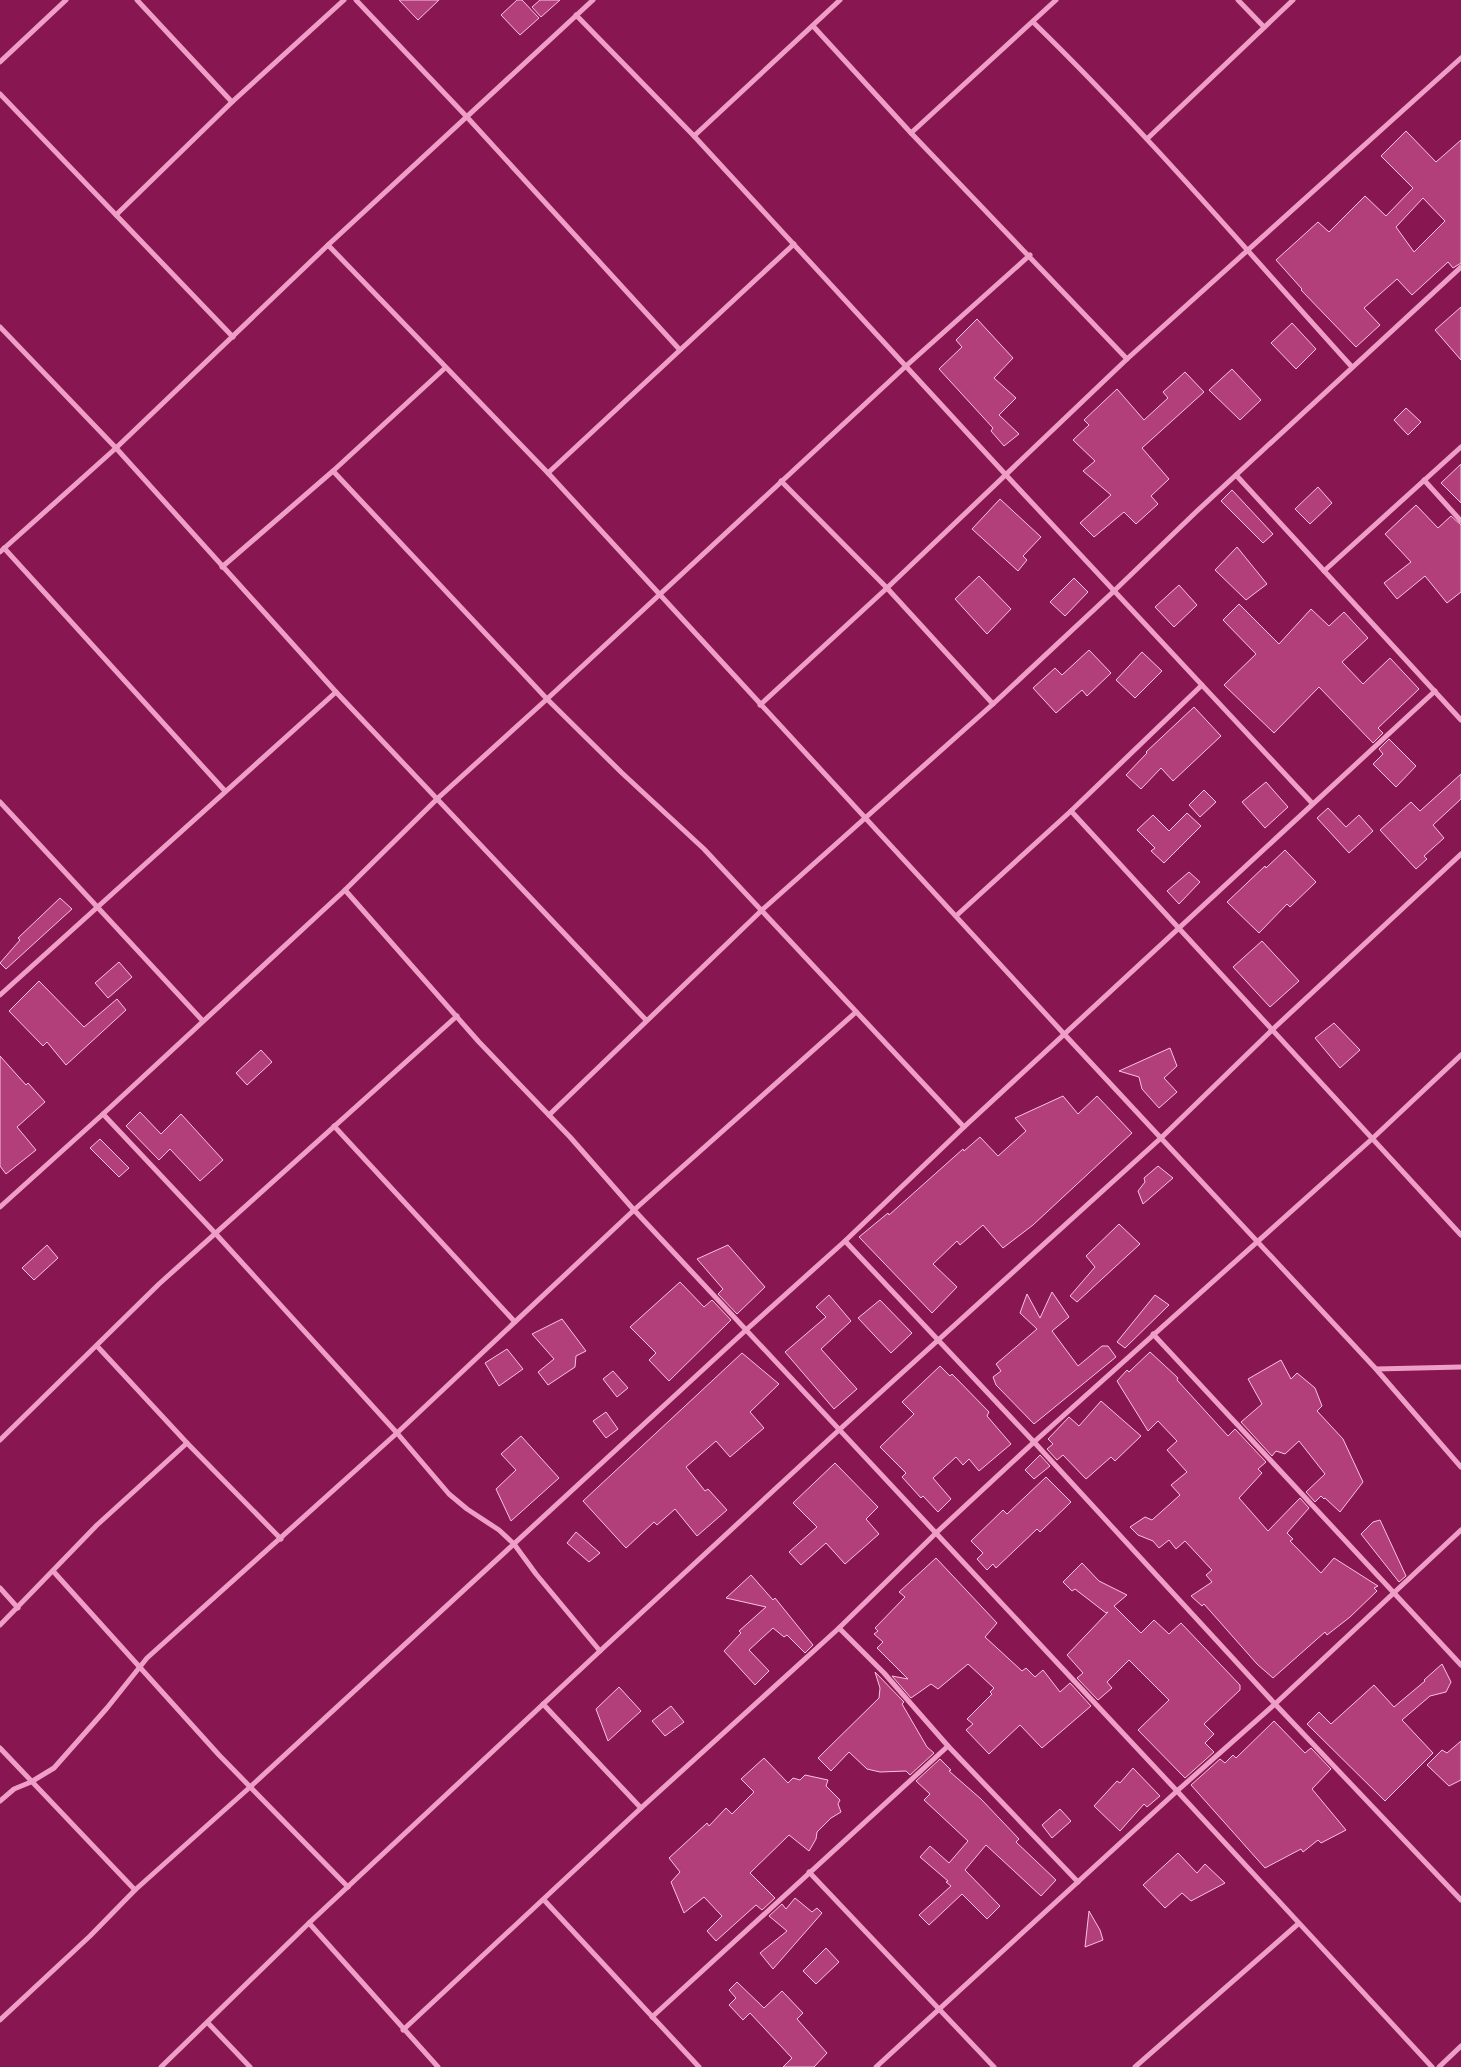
<svg xmlns="http://www.w3.org/2000/svg" width="1461" height="2067" font-family="'PT Sans',sans-serif">
<style>
.building{fill:#b23f79;stroke:#fac3e0;fill-rule:evenodd}
.lines{fill:none;stroke-linecap:round;stroke-linejoin:round}
.minor{stroke:#ee9ec7;stroke-width:5}
</style>
<rect width="100%" height="100%" fill="#881650"/>
<g class="building">
<path d="M399,0H439L418,20Z"/>
<path d="M517,0H522L539,18L520,35L501,15Z"/>
<path d="M540,0H560L541,17L532,7Z"/>
<path d="M1406,131L1436,162L1461,140V263L1453,268L1448,262L1412,295L1397,279L1364,308L1380,325L1356,347L1301,290L1302,289L1276,260L1318,222L1329,232L1365,196L1386,216L1413,188L1381,156ZM1423,198L1445,221L1414,252L1396,227Z"/>
<path d="M1461,307V360L1435,330Z"/>
<path d="M977,319L1013,358L994,378L1016,398L999,415L1019,434L1004,446L991,431L993,428L939,369L962,347L956,340Z"/>
<path d="M1292,323L1316,349L1296,369L1271,343Z"/>
<path d="M1232,369L1261,400L1240,420L1209,390Z"/>
<path d="M1185,372L1204,392L1142,448L1169,479L1151,496L1158,504L1136,524L1124,512L1094,537L1080,523L1111,495L1083,471L1095,461L1073,440L1089,425L1084,420L1117,389L1144,420L1168,398L1163,392Z"/>
<path d="M1406,408L1421,422L1408,435L1394,420Z"/>
<path d="M1461,464V503L1441,483Z"/>
<path d="M1318,487L1332,503L1310,524L1295,509Z"/>
<path d="M1232,490L1273,534L1263,543L1221,501Z"/>
<path d="M1000,499L1041,537L1023,556L1027,560L1018,571L972,529Z"/>
<path d="M1416,505L1438,528L1451,516L1461,525V592L1447,603L1425,576L1397,599L1384,583L1411,562L1385,534Z"/>
<path d="M1237,547L1267,584L1246,600L1215,570Z"/>
<path d="M979,576L1011,609L987,634L955,599Z"/>
<path d="M1074,578L1088,592L1065,616L1050,602Z"/>
<path d="M1179,585L1197,605L1174,627L1155,607Z"/>
<path d="M1239,604L1279,644L1311,609L1329,626L1344,612L1368,638L1342,662L1363,684L1390,658L1419,689L1378,728L1383,733L1373,743L1319,687L1274,733L1224,685L1256,654L1223,620Z"/>
<path d="M1089,650L1111,673L1087,696L1082,690L1056,713L1033,688L1055,668L1062,675Z"/>
<path d="M1142,652L1162,671L1135,698L1116,680Z"/>
<path d="M1194,707L1221,736L1173,781L1161,768L1141,789L1126,775L1147,753L1146,752Z"/>
<path d="M1389,739L1416,766L1396,787L1373,764L1383,754L1379,749Z"/>
<path d="M1461,774V799L1433,825L1444,838L1424,856L1427,859L1416,869L1380,830L1411,802L1420,811Z"/>
<path d="M1266,782L1288,807L1265,828L1242,802Z"/>
<path d="M1204,790L1216,802L1200,817L1189,805Z"/>
<path d="M1328,808L1346,827L1359,815L1373,831L1349,853L1317,818Z"/>
<path d="M1187,813L1201,826L1164,863L1151,851L1155,848L1137,830L1153,815L1169,831Z"/>
<path d="M1285,850L1316,882L1290,907L1287,904L1259,933L1227,902L1265,866L1266,868Z"/>
<path d="M1189,872L1200,882L1179,904L1167,891Z"/>
<path d="M60,898L72,909L6,969L0,963L20,940L18,938Z"/>
<path d="M1262,941L1299,981L1270,1007L1233,967Z"/>
<path d="M119,962L132,977L108,998L95,983Z"/>
<path d="M39,981L84,1027L117,999L126,1010L66,1065L47,1042L43,1046L9,1011Z"/>
<path d="M1334,1023L1360,1050L1340,1068L1315,1038Z"/>
<path d="M1170,1048L1177,1066L1164,1078L1177,1092L1159,1108L1142,1089L1139,1077L1119,1071Z"/>
<path d="M261,1050L272,1062L247,1085L236,1073Z"/>
<path d="M0,1056L26,1085L28,1083L45,1102L17,1127L36,1150L6,1174L0,1166Z"/>
<path d="M1063,1096L1078,1114L1097,1096L1132,1133L1033,1225L1003,1248L983,1225L960,1245L957,1241L933,1264L957,1287L932,1313L859,1237L888,1213L889,1215L963,1149L964,1151L980,1137L998,1156L1026,1131L1015,1118Z"/>
<path d="M140,1112L161,1134L181,1114L223,1160L200,1181L170,1149L159,1160L126,1126Z"/>
<path d="M100,1139L129,1168L119,1177L90,1148Z"/>
<path d="M1158,1166L1173,1178L1143,1204L1138,1191L1145,1182L1144,1178Z"/>
<path d="M1119,1224L1140,1244L1077,1302L1070,1296L1095,1267L1086,1256Z"/>
<path d="M47,1245L58,1258L34,1280L22,1268Z"/>
<path d="M728,1245L765,1287L737,1314L718,1294L723,1289L697,1259Z"/>
<path d="M680,1282L704,1307L712,1300L731,1320L669,1381L649,1360L656,1353L630,1327Z"/>
<path d="M1052,1292L1069,1317L1052,1331L1078,1366L1102,1346H1108L1116,1357L1034,1424L996,1385L993,1377L1001,1371L996,1364L1037,1329L1020,1313L1027,1294L1040,1318Z"/>
<path d="M829,1295L851,1321L821,1349L857,1389L834,1409L785,1352L826,1317L816,1307Z"/>
<path d="M1155,1295L1169,1305L1125,1348L1117,1342Z"/>
<path d="M880,1300L912,1333L891,1353L858,1318Z"/>
<path d="M562,1319L586,1351L576,1356L575,1367L548,1385L538,1372L554,1359L532,1334Z"/>
<path d="M507,1349L523,1369L499,1386L485,1363Z"/>
<path d="M1150,1352L1178,1378L1177,1380L1228,1436L1235,1429L1266,1462L1258,1469L1262,1473L1239,1498L1268,1531L1300,1498L1309,1508L1287,1533L1293,1539L1290,1541L1321,1573L1334,1558L1378,1586L1374,1588L1377,1591L1350,1617L1327,1635L1325,1632L1273,1678L1257,1664L1204,1604L1202,1606L1191,1596L1212,1582L1206,1575L1212,1570L1185,1541L1176,1549L1169,1540L1159,1548L1153,1541L1138,1535L1130,1527L1145,1517L1152,1520L1180,1495L1171,1485L1187,1472L1167,1450L1177,1441L1158,1421L1148,1431L1117,1381L1127,1370L1129,1372Z"/>
<path d="M742,1353L779,1384L750,1412L764,1428L730,1457L716,1441L686,1467L705,1491L708,1489L727,1510L697,1536L675,1509L657,1525L654,1522L626,1548L583,1501Z"/>
<path d="M1281,1360L1291,1379L1297,1373L1315,1388L1322,1406L1317,1411L1343,1439L1363,1482L1340,1512L1325,1498L1324,1499L1321,1496L1315,1502L1306,1492L1325,1474L1299,1441L1285,1454L1276,1451L1272,1456L1241,1422L1262,1404L1248,1379Z"/>
<path d="M940,1366L950,1376L952,1374L989,1412L987,1416L1011,1444L979,1471L969,1459L963,1465L956,1457L933,1478L951,1499L938,1512L923,1496L921,1498L902,1477L906,1473L880,1447L914,1414L902,1402Z"/>
<path d="M613,1371L628,1388L617,1397L603,1379Z"/>
<path d="M1101,1401L1141,1436L1115,1461L1111,1457L1086,1479L1063,1455L1057,1460L1047,1449L1053,1444L1048,1439L1069,1417L1079,1426Z"/>
<path d="M606,1412L618,1429L606,1438L593,1421Z"/>
<path d="M521,1436L559,1478L511,1521L496,1489L516,1470L501,1454Z"/>
<path d="M1040,1455L1050,1466L1034,1479L1025,1470Z"/>
<path d="M835,1463L878,1507L866,1519L879,1534L845,1564L826,1543L801,1565L789,1552L817,1527L793,1503Z"/>
<path d="M1046,1477L1071,1502L1040,1532L1037,1529L996,1568L993,1564L987,1570L977,1559L983,1553L971,1541L1003,1510L1007,1514Z"/>
<path d="M1380,1520L1406,1576L1399,1582L1361,1534L1373,1522Z"/>
<path d="M576,1532L600,1553L589,1562L567,1543Z"/>
<path d="M936,1558L997,1623L985,1637L1022,1671L1026,1668L1035,1677L1043,1670L1060,1692L1070,1683L1091,1706L1042,1748L1020,1725L989,1754L966,1730L973,1724L967,1719L992,1694L990,1692L994,1688L968,1664L938,1689L931,1684L911,1698L892,1676L908,1679L877,1648L883,1642L874,1634L878,1631L875,1628L905,1597L899,1592Z"/>
<path d="M1082,1563L1099,1581L1127,1595L1114,1606L1141,1633L1154,1620L1169,1634L1181,1623L1240,1685V1690L1204,1724L1214,1734L1205,1743L1214,1752L1185,1778L1138,1730L1169,1700L1129,1660L1107,1682L1112,1688L1098,1700L1077,1678L1083,1673L1067,1655L1108,1612L1106,1613L1075,1589L1072,1591L1063,1582Z"/>
<path d="M751,1575L773,1600L775,1598L813,1645L805,1653L787,1635L784,1637L773,1628L749,1650L769,1671L755,1685L724,1651L741,1633L739,1631L766,1607L726,1598Z"/>
<path d="M1442,1664L1451,1682L1446,1692L1430,1696L1402,1720L1433,1753L1385,1801L1307,1724L1319,1712L1331,1724L1374,1685L1394,1707L1425,1681L1424,1680Z"/>
<path d="M875,1672L904,1702L902,1704L927,1747L934,1753L910,1775L906,1771L880,1772L867,1769L849,1752L831,1771L818,1758L879,1698L880,1688Z"/>
<path d="M619,1687L641,1711L608,1741L596,1709Z"/>
<path d="M671,1706L684,1722L665,1736L652,1721Z"/>
<path d="M1274,1721L1305,1753L1311,1748L1331,1769L1312,1789L1346,1830L1321,1843L1318,1840L1303,1852L1301,1849L1265,1868L1191,1785L1220,1759L1225,1763L1233,1755L1236,1758Z"/>
<path d="M1461,1741V1780L1449,1786L1427,1765L1442,1750L1447,1753Z"/>
<path d="M764,1758L788,1783L793,1778L800,1780L805,1775L828,1780L826,1786L840,1800L838,1804L841,1812L831,1818L817,1832L816,1839L809,1851L789,1835L750,1873L775,1898L762,1910L756,1905L716,1941L707,1931L722,1916L704,1897L684,1913L671,1882L680,1872L669,1858L707,1823L709,1826L726,1808L732,1814L754,1792L741,1779Z"/>
<path d="M940,1759L951,1770L949,1771L981,1799L1019,1839L1016,1842L1056,1880L1041,1896L986,1845L965,1870L1000,1906L987,1919L962,1894L929,1925L919,1915L951,1886L946,1882L948,1881L920,1857L930,1846L949,1863L968,1841L924,1800L930,1794L916,1781Z"/>
<path d="M1133,1768L1160,1796L1147,1807L1144,1804L1120,1831L1094,1806L1117,1781L1120,1783Z"/>
<path d="M1060,1809L1071,1821L1052,1838L1042,1825Z"/>
<path d="M1178,1853L1197,1873L1205,1864L1225,1883L1191,1901L1182,1893L1165,1908L1143,1885Z"/>
<path d="M795,1898L812,1912L817,1908L822,1913L773,1969L760,1953L787,1931L769,1916L782,1904L786,1909Z"/>
<path d="M1089,1911L1100,1930L1103,1940L1085,1947Z"/>
<path d="M826,1948L839,1962L816,1984L803,1971Z"/>
<path d="M737,1982L764,2008L782,1991L803,2013L797,2019L827,2053L814,2067H783L792,2058L750,2013L743,2020L729,2005L736,1998L729,1990Z"/>
</g>
<g class="lines">
<g class="minor">
<path d="M137,0L232,102"/>
<path d="M356,0L466,116L680,350"/>
<path d="M1238,0L1264,27"/>
<path d="M576,15L694,136L1006,475L1312,803"/>
<path d="M1033,22C1145,131 1247,251 1352,367"/>
<path d="M813,26L911,133L1127,359"/>
<path d="M0,62L66,0"/>
<path d="M0,94L233,337"/>
<path d="M911,133L1056,0"/>
<path d="M694,136L840,0"/>
<path d="M1148,138L1293,0"/>
<path d="M116,215L232,102L344,0"/>
<path d="M328,245L548,473L1065,1035L1376,1369L1461,1467"/>
<path d="M0,327L116,448L336,692L646,1020"/>
<path d="M333,471L547,699L622,773L704,849L964,1127"/>
<path d="M548,473L794,244"/>
<path d="M1236,475L1461,720"/>
<path d="M1424,480L1461,521"/>
<path d="M781,481L887,588L993,704"/>
<path d="M4,548L225,791"/>
<path d="M0,552L116,448L328,245L593,0"/>
<path d="M222,567L333,471L445,368"/>
<path d="M1324,571L1461,447"/>
<path d="M760,705L887,588L1127,359L1461,58"/>
<path d="M0,802L202,1020"/>
<path d="M1071,811L1461,1235"/>
<path d="M345,890L479,1042L570,1137L634,1210L1177,1791L1432,2067"/>
<path d="M956,916L1071,811L1202,685"/>
<path d="M0,995L336,692"/>
<path d="M103,1114L215,1233L397,1433L449,1494L467,1509L499,1530L514,1544L536,1574L600,1651"/>
<path d="M549,1115L762,910L993,704L1114,591L1197,511L1461,267"/>
<path d="M334,1126L515,1322"/>
<path d="M0,1207L103,1114L345,890L438,798L547,699L906,366L1030,255"/>
<path d="M845,1241L1034,1442L1275,1704L1461,1900"/>
<path d="M1153,1334L1461,1665"/>
<path d="M97,1346L187,1443L281,1539"/>
<path d="M1376,1369L1461,1367"/>
<path d="M0,1440L159,1284L457,1016"/>
<path d="M53,1571L219,1755L348,1887"/>
<path d="M0,1588L18,1608"/>
<path d="M0,1625L97,1525L187,1443"/>
<path d="M839,1628L884,1673L948,1746L1078,1882"/>
<path d="M543,1704L641,1808"/>
<path d="M0,1748L135,1890"/>
<path d="M0,1801L14,1789L31,1782L54,1768L107,1708L147,1658L397,1433L634,1210L856,1012"/>
<path d="M809,1872L994,2067"/>
<path d="M544,1900L699,2067"/>
<path d="M309,1923L438,2067"/>
<path d="M652,2017L948,1746"/>
<path d="M0,2020L90,1936L135,1890L249,1788L746,1330L845,1241L964,1127L1435,691"/>
<path d="M208,2023L250,2067"/>
<path d="M403,2030L641,1808L839,1628L936,1533L1034,1442L1373,1138L1461,1055"/>
<path d="M161,2067L309,1923L600,1651L839,1430L1162,1137L1272,1030L1461,854"/>
<path d="M876,2067L1177,1791L1275,1704L1461,1530"/>
<path d="M1135,2067L1298,1924"/>
<path d="M1439,2067L1461,2046"/>
</g>
</g>
</svg>
